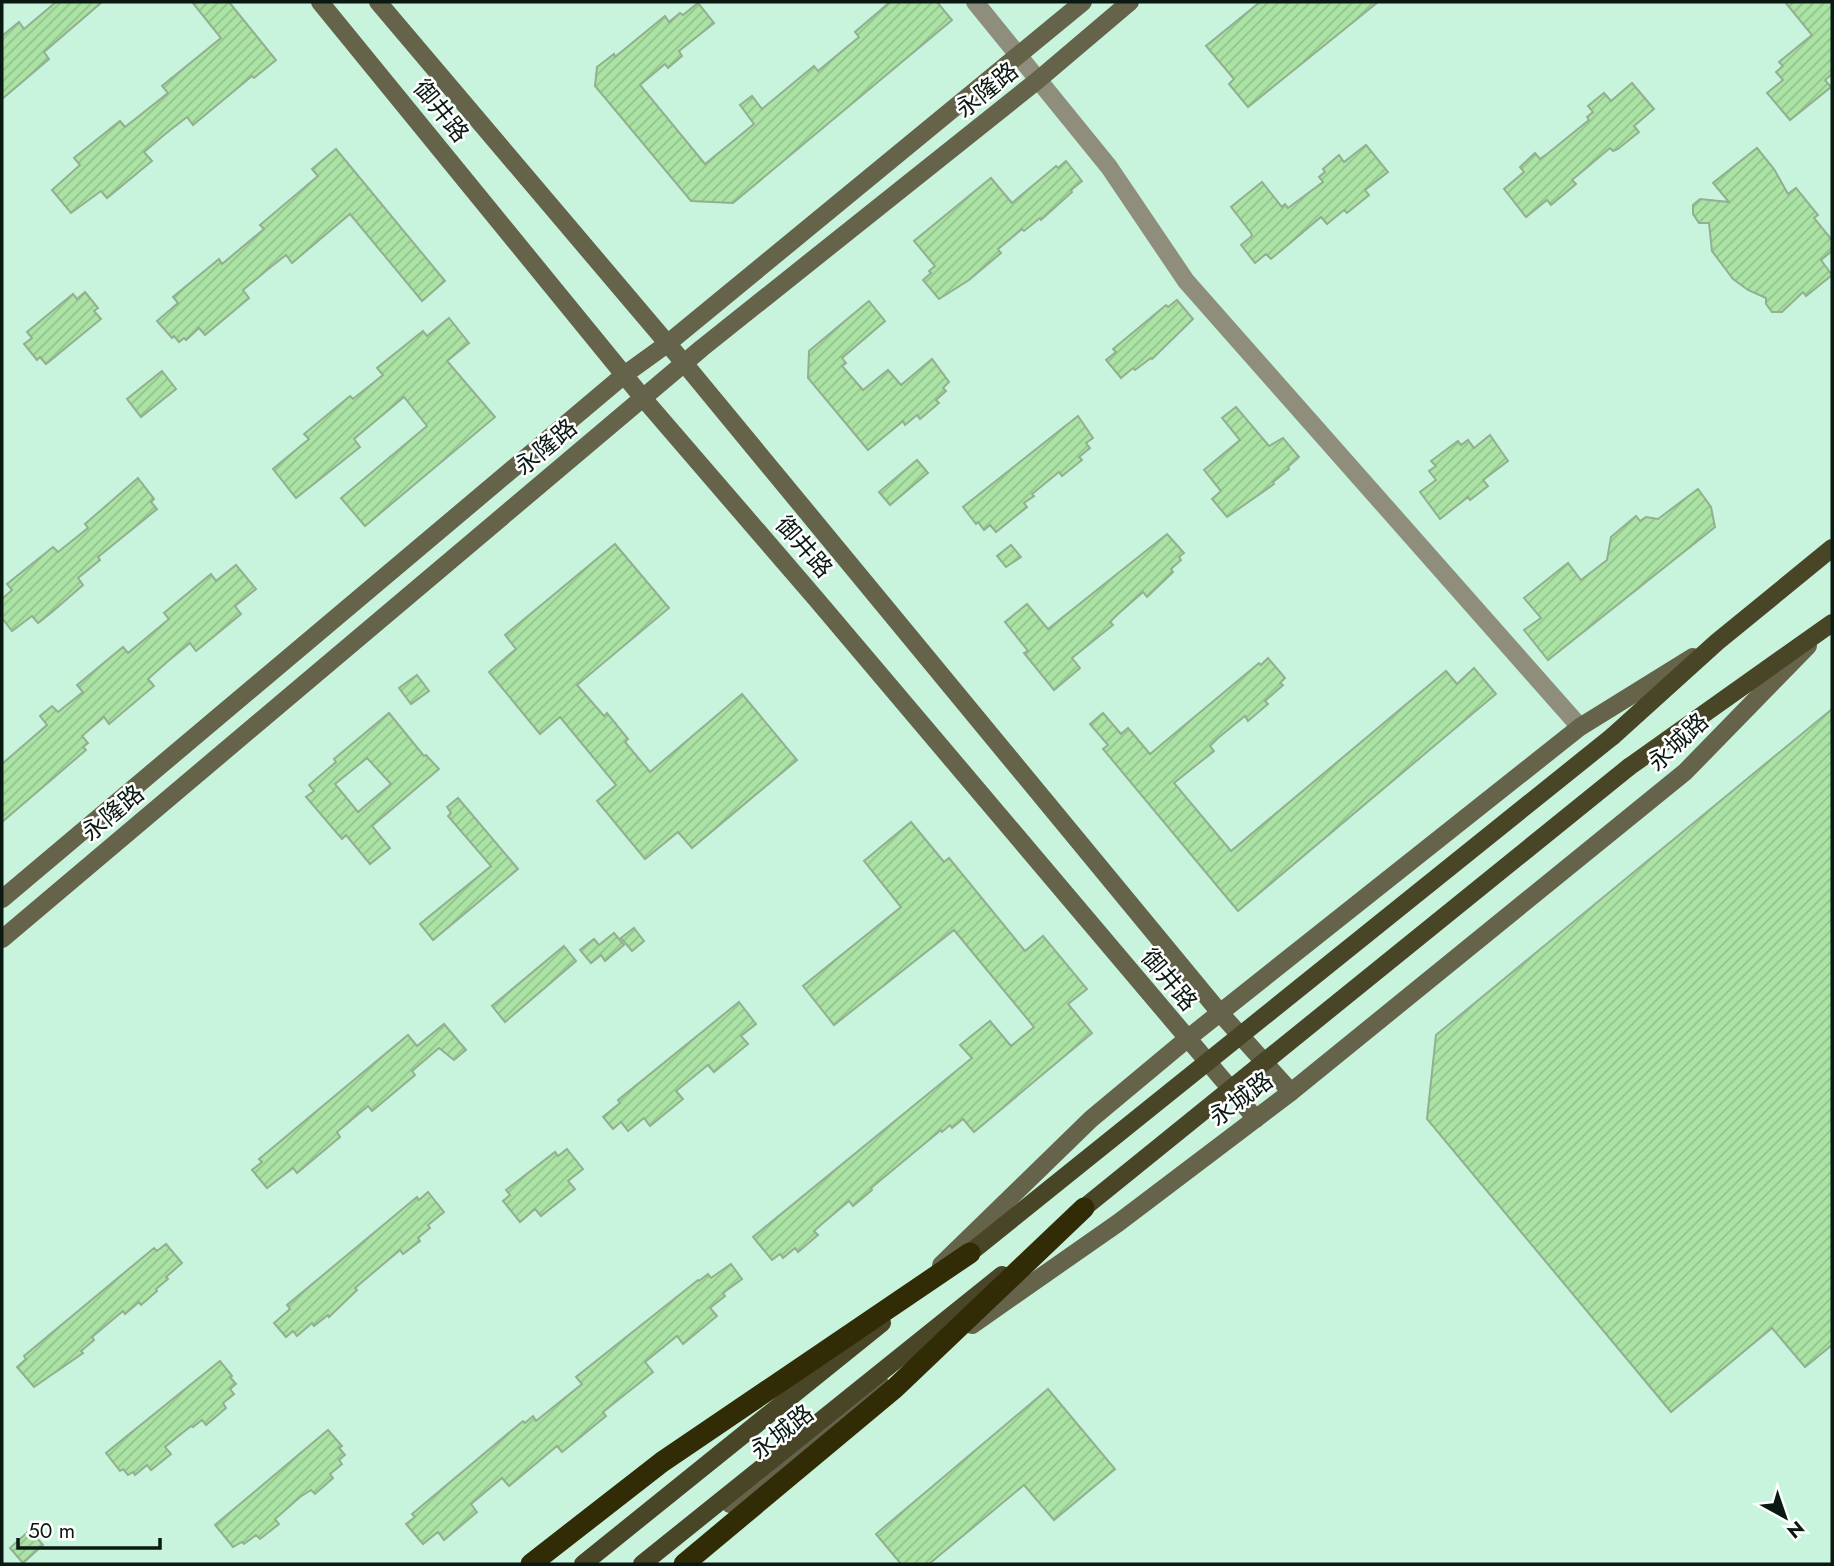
<svg xmlns="http://www.w3.org/2000/svg" width="1834" height="1566" font-family="Jost,'Noto Sans SC',sans-serif">
<style>
.building{fill:url(#building-hatch);stroke:#92af8f;stroke-width:2;fill-rule:evenodd}
.lines{fill:none;stroke-linecap:round;stroke-linejoin:round}
.street{stroke:#8f8d7c;stroke-width:18}
.secondary{stroke:#65634a;stroke-width:18}
.primary{stroke:#494527;stroke-width:18}
.primary-bridge{stroke:#494527;stroke-width:18}
.highway-bridge{stroke:#312c05;stroke-width:21}
.labels{text-anchor:middle;stroke-width:5;stroke-linejoin:round;paint-order:stroke}
.street-label{font-size:24px;fill:#0a1a13;stroke:#fff}
</style>
<defs>
<pattern id="building-hatch" width="6" height="6" patternUnits="userSpaceOnUse" patternTransform="scale(1.75)"><rect width="6" height="6" fill="#abe3a5"/><path d="M-1 1l2-2M0 6l6-6M5 7l2-2" fill="none" stroke="#92c28d"/></pattern>
</defs>
<rect width="100%" height="100%" fill="#c8f4dd"/>
<g class="building">
<path d="M56,2H102L44,52L49,59L2,99V36L19,22L24,29Z"/>
<path d="M192,2H229L276,60L254,78L252,76L193,125L187,117L164,135L144,152L152,161L107,198L101,191L71,213L52,190L80,165L74,158L120,121L125,127L168,93L162,86L221,38Z"/>
<path d="M890,2H937L952,20L733,203L691,201L595,86L597,67L614,54L615,57L665,16L669,22L680,13L683,15L698,3L714,23L679,51L682,56L668,68L665,64L640,85L705,164L754,124L740,105L752,96L762,109L814,66L818,71L859,37L855,32Z"/>
<path d="M1260,2H1378L1248,107L1229,84L1234,79L1206,46Z"/>
<path d="M1785,2H1832V74L1825,80L1831,87L1790,120L1767,93L1783,80L1776,72L1783,66L1779,62L1812,35Z"/>
<path d="M1632,83L1654,109L1634,126L1639,132L1618,149L1613,151L1610,148L1572,180L1576,184L1551,205L1547,200L1526,217L1504,189L1524,172L1520,167L1535,153L1540,159L1547,154L1589,120L1587,117L1593,112L1588,106L1604,93L1611,101Z"/>
<path d="M1366,145L1388,172L1365,190L1369,195L1347,213L1344,210L1327,224L1321,217L1271,259L1266,254L1255,263L1241,245L1252,236L1251,233L1231,207L1262,182L1282,207L1285,204L1288,208L1323,182L1319,177L1325,172L1323,169L1339,155L1344,162Z"/>
<path d="M1757,148L1774,169L1788,194L1796,188L1818,215L1814,218L1832,240V251L1821,260L1832,275L1806,296L1803,292L1782,312H1772L1766,304V298L1748,290L1733,279L1712,251L1709,223H1699L1693,214V205L1700,199L1729,202L1713,183Z"/>
<path d="M336,149L445,281L422,301L350,214L292,263L286,255L267,270L243,290L249,298L205,335L199,328L186,340L184,338L179,342L174,336L172,338L157,321L178,303L173,297L219,259L222,264L264,229L260,225L318,176L312,169Z"/>
<path d="M1066,161L1082,181L1071,190L1072,192L1041,220L1040,218L1024,231L1022,229L998,249L1001,253L969,280L939,299L923,280L931,273L929,271L935,266L914,241L991,178L1012,203L1056,166L1058,168Z"/>
<path d="M85,292L98,308L94,311L101,319L46,364L40,357L37,360L24,344L32,338L27,332L73,294L77,299Z"/>
<path d="M1177,300L1193,319L1152,359L1151,358L1135,370L1133,368L1121,378L1106,360L1116,352L1113,349L1166,305L1168,307Z"/>
<path d="M869,301L885,321L842,358L846,363L842,366L863,390L888,370L901,385L932,359L949,382L943,388L946,391L936,400L939,403L920,419L917,415L905,425L903,421L868,450L808,378L809,351Z"/>
<path d="M449,318L469,343L447,361L495,417L365,526L341,498L427,426L404,397L354,439L360,447L296,498L273,469L309,439L304,434L350,396L353,399L383,375L377,368L423,331L427,336Z"/>
<path d="M162,371L176,389L141,417L127,399Z"/>
<path d="M1236,407L1269,446L1283,438L1299,457L1288,467L1289,469L1273,482L1274,484L1227,517L1212,499L1221,491L1204,470L1240,440L1222,418Z"/>
<path d="M1078,416L1093,438L1086,443L1090,448L1079,457L1082,460L1062,476L1059,472L1032,494L1034,496L1024,503L1027,507L996,532L990,525L984,530L978,522L976,524L963,507Z"/>
<path d="M1490,435L1508,461L1483,480L1488,486L1470,500L1468,497L1440,519L1420,492L1436,480L1429,471L1436,466L1431,461L1458,441L1461,445L1468,440L1474,448Z"/>
<path d="M917,460L928,473L890,505L879,492Z"/>
<path d="M138,478L154,499L151,502L157,509L98,557L100,560L78,578L83,585L52,612L38,623L32,616L12,631L2,618V599L12,590L7,584L53,547L58,552L88,528L85,524Z"/>
<path d="M1698,489L1711,507L1715,527L1548,660L1524,630L1541,618L1524,598L1568,563L1581,580L1607,560L1611,537L1636,516L1640,521L1646,517L1658,519Z"/>
<path d="M1167,534L1184,553L1179,557L1181,560L1171,569L1173,572L1147,597L1143,592L1118,614L1110,622L1113,625L1072,658L1080,668L1054,690L1024,653L1028,651L1005,622L1027,604L1048,629Z"/>
<path d="M615,544L669,608L577,685L604,716L607,713L628,739L625,742L650,772L742,694L797,760L692,848L678,832L645,859L597,801L616,785L560,717L540,734L489,672L516,649L505,635Z"/>
<path d="M1011,545L1021,557L1006,567L997,556Z"/>
<path d="M236,565L256,589L235,606L241,614L196,651L190,643L167,662L148,679L154,686L109,724L104,717L82,736L88,743L83,747L86,750L2,822V764L47,725L40,716L52,706L58,712L83,692L77,685L123,647L128,653L169,619L164,613L211,574L216,581Z"/>
<path d="M1268,658L1285,678L1280,683L1283,685L1265,701L1268,704L1248,721L1245,716L1218,738L1210,746L1214,751L1174,783L1231,851L1446,671L1457,684L1474,668L1496,694L1238,911L1103,749L1108,745L1090,724L1103,713L1121,734L1128,728L1150,754L1259,663L1261,665Z"/>
<path d="M417,675L429,691L411,704L399,688Z"/>
<path d="M1832,709V1345L1805,1367L1772,1328L1671,1412L1427,1119L1436,1035Z"/>
<path d="M389,713L424,756L426,755L439,769L372,826L390,848L370,864L346,835L342,839L306,797L314,791L309,785L336,762L334,759ZM367,758L391,784L358,812L335,784Z"/>
<path d="M458,798L518,869L433,940L420,924L491,866L448,816L451,813L447,807Z"/>
<path d="M911,822L944,862L949,858L1025,951L1043,936L1087,989L1068,1004L1092,1033L974,1132L963,1119L952,1128L950,1125L942,1132L941,1130L871,1188L872,1190L853,1206L849,1201L823,1223L814,1231L818,1235L798,1252L795,1248L783,1258L780,1254L772,1260L753,1237L972,1058L960,1045L990,1021L1011,1046L1034,1027L954,930L834,1025L803,986L901,907L864,861Z"/>
<path d="M634,928L644,941L632,951L621,938Z"/>
<path d="M614,933L624,945L605,961L601,955L591,963L580,950L594,939L599,945Z"/>
<path d="M564,946L576,961L505,1022L492,1006Z"/>
<path d="M739,1002L756,1024L741,1036L748,1044L714,1072L708,1065L676,1091L683,1099L650,1126L644,1118L628,1131L621,1122L613,1129L603,1117L620,1103L618,1100Z"/>
<path d="M444,1024L466,1050L454,1060L439,1048L412,1071L415,1075L372,1111L368,1106L337,1132L340,1137L297,1173L293,1168L267,1188L252,1170L262,1162L259,1159L408,1035L417,1046Z"/>
<path d="M567,1149L583,1169L568,1181L575,1189L541,1216L535,1209L520,1222L503,1201L510,1195L506,1190L555,1152L558,1156Z"/>
<path d="M428,1192L444,1212L428,1225L430,1228L418,1238L420,1241L403,1254L400,1250L355,1288L357,1290L329,1317L328,1315L314,1326L312,1323L297,1336L293,1331L286,1337L274,1323L290,1309L287,1305L417,1197L419,1200Z"/>
<path d="M166,1244L182,1263L166,1277L168,1279L156,1289L157,1291L141,1305L139,1302L125,1314L123,1311L92,1337L94,1340L81,1351L83,1353L34,1387L17,1367L26,1359L24,1356L154,1248L157,1251Z"/>
<path d="M731,1264L742,1279L723,1293L725,1296L710,1308L717,1316L683,1344L677,1336L645,1362L653,1372L603,1412L606,1416L562,1452L557,1446L509,1486L502,1478L471,1504L477,1512L444,1540L438,1532L423,1544L406,1524L415,1517L412,1514L523,1421L525,1423L533,1416L536,1421L582,1384L576,1377L698,1280L699,1281L708,1274L711,1278Z"/>
<path d="M220,1361L232,1376L230,1377L236,1384L230,1389L234,1394L223,1403L226,1408L206,1425L202,1420L193,1427L191,1426L165,1447L171,1454L151,1470L147,1465L135,1475L133,1472L128,1475L123,1469L120,1471L106,1453Z"/>
<path d="M1048,1389L1115,1469L1054,1520L1024,1485L929,1564H901L876,1534Z"/>
<path d="M328,1430L342,1446L339,1448L345,1455L339,1460L342,1464L330,1474L333,1478L315,1494L311,1490L300,1497L275,1519L279,1524L260,1539L256,1535L244,1544L242,1542L233,1547L215,1525Z"/>
<path d="M30,1530L43,1545L23,1563L10,1548Z"/>
</g>
<g class="lines">
<path class="street" d="M975,2L1109,167L1186,281L1580,727"/>
<g class="secondary">
<path d="M320,2L643,398L817,600L1256,1119"/>
<path d="M378,2L684,363L1221,1014L1291,1092"/>
<path d="M2,899L624,375L667,344L1083,2"/>
<path d="M2,939L702,348L1038,80L1130,2"/>
<path d="M941,1265L1091,1119L1187,1039L1580,727L1693,657"/>
<path d="M972,1325L1118,1223L1291,1092L1685,772L1808,646"/>
<path d="M730,1504L883,1387"/>
</g>
<g class="primary">
<path d="M1613,736L1717,642L1832,548"/>
<path d="M1629,767L1832,623"/>
</g>
<g class="primary-bridge">
<path d="M1075,1215L1629,767"/>
<path d="M961,1260L1613,736"/>
<path d="M583,1564L882,1323"/>
<path d="M642,1564L1002,1275"/>
</g>
<g class="highway-bridge">
<path d="M531,1564L662,1462L970,1253"/>
<path d="M684,1564L895,1388L1084,1208"/>
</g>
</g>
<g class="labels">
<g class="street-label">
<text transform="translate(987 90) rotate(-39)" y="8">永隆路</text>
<text transform="translate(441 111) rotate(51)" y="8">御井路</text>
<text transform="translate(546 447) rotate(-40)" y="8">永隆路</text>
<text transform="translate(804 547) rotate(49)" y="8">御井路</text>
<text transform="translate(1678 742) rotate(-43)" y="8">永城路</text>
<text transform="translate(113 813) rotate(-40)" y="8">永隆路</text>
<text transform="translate(1169 980) rotate(50)" y="8">御井路</text>
<text transform="translate(1241 1099) rotate(-37)" y="8">永城路</text>
<text transform="translate(782 1432) rotate(-38)" y="8">永城路</text>
</g>
</g>
<rect width="1834" height="1566" fill="none" stroke="#0a1a13" stroke-width="7"/>
<g transform="translate(1785 1517) rotate(140)" stroke="#ffffff" stroke-width="5" paint-order="stroke">
<path d="M0-5L12 26L0 18L-12 26Z" fill="#0a1a13"/>
<text y="-10" font-size="19" font-weight="bold" text-anchor="middle" fill="#0a1a13">N</text>
</g>
<path d="M18 1538v10h142v-10" fill="none" stroke="#0a1a13" stroke-width="3.5"/>
<text x="28" y="1538" font-size="21" fill="#0a1a13" stroke="#ffffff" stroke-width="5" paint-order="stroke">50 m</text>
</svg>
